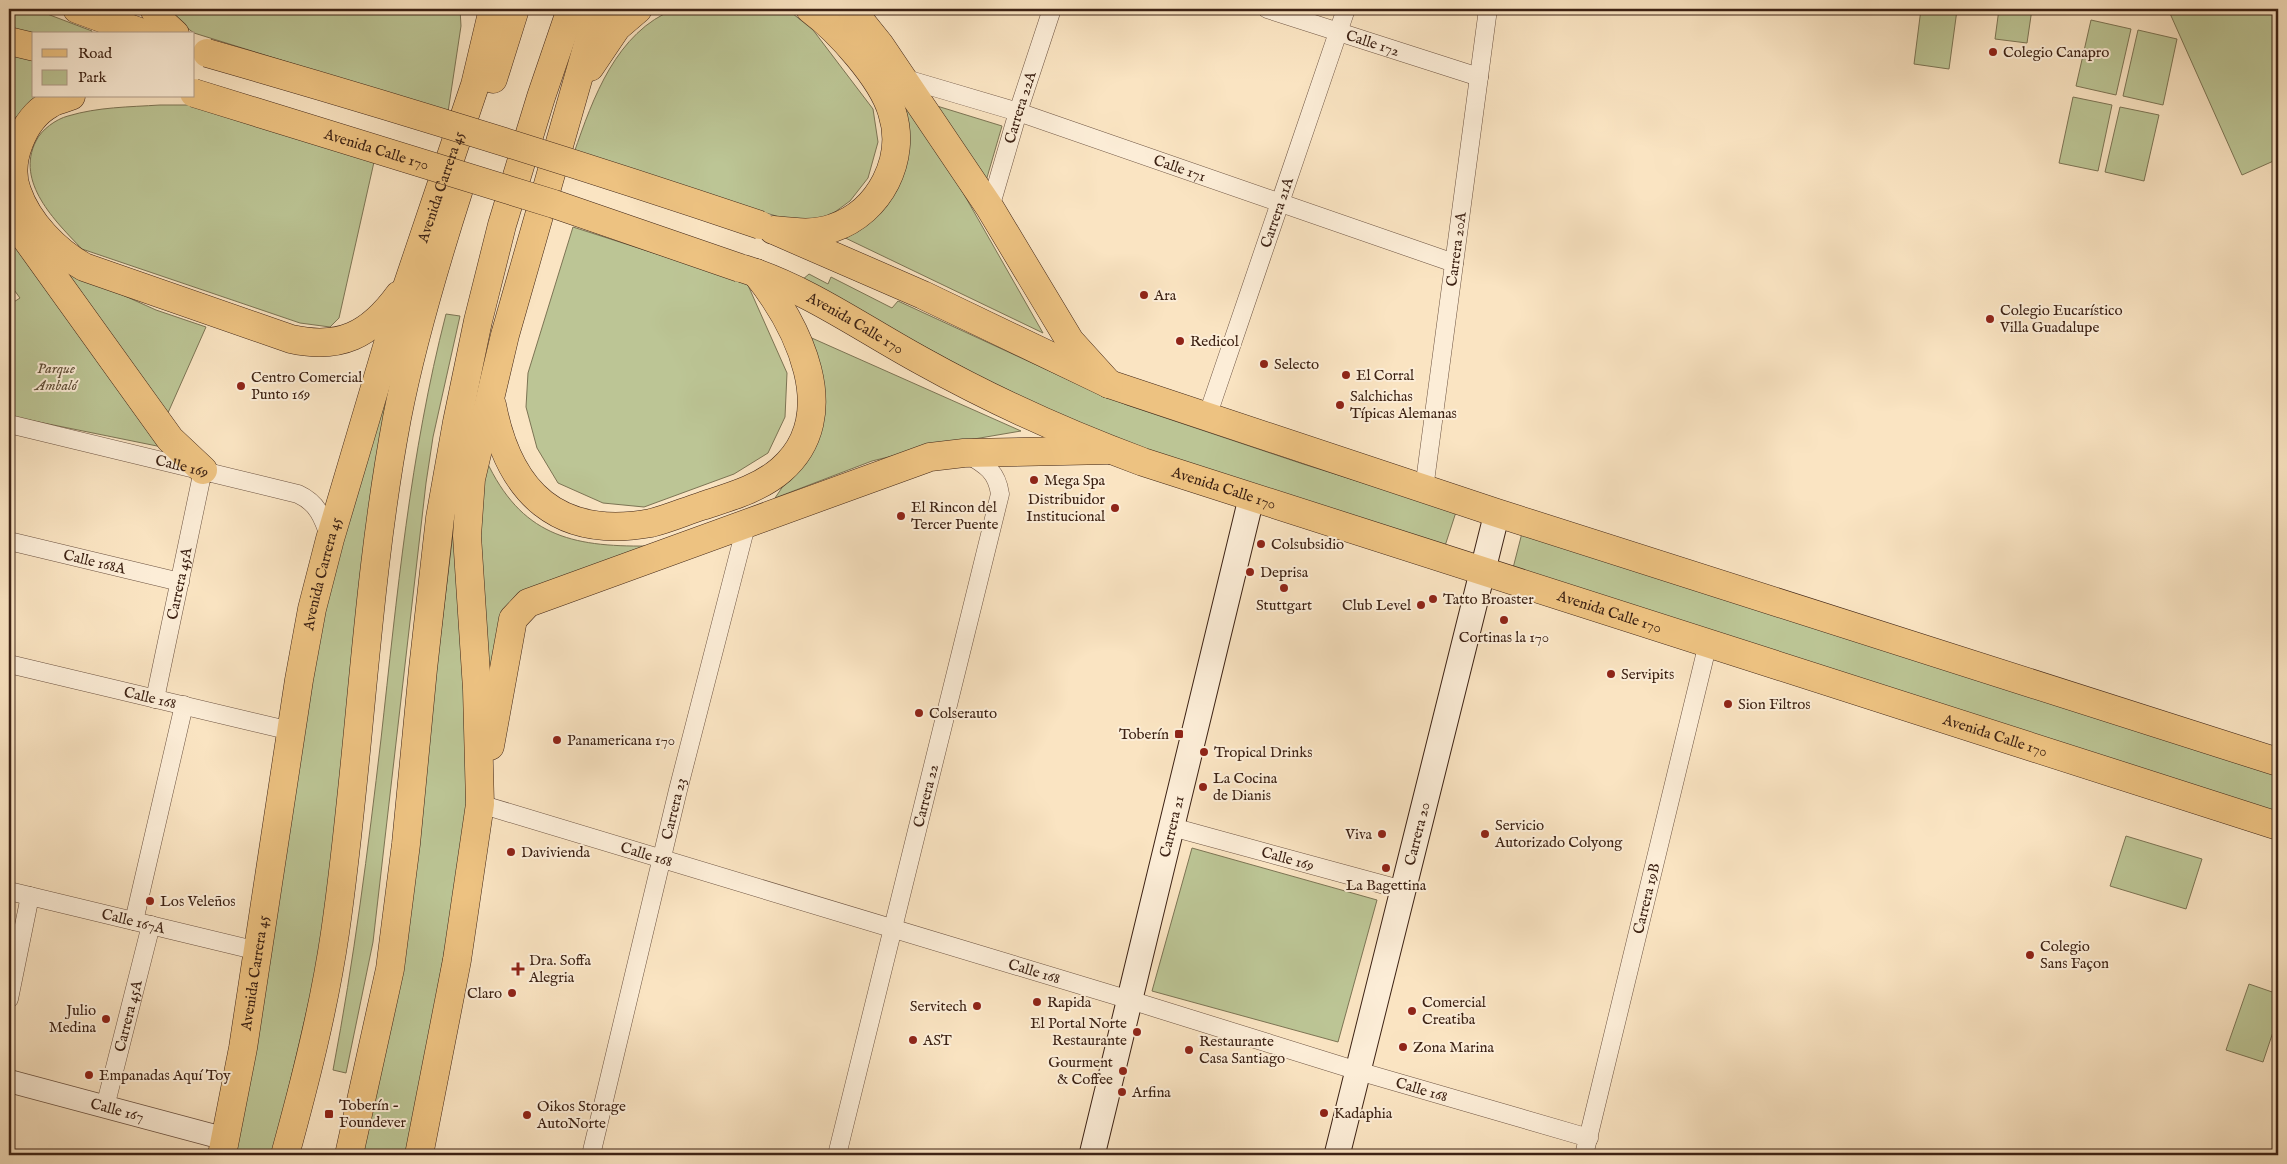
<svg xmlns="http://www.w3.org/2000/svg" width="2287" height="1164" font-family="'IM FELL English',serif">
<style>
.green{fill:#bcc595;stroke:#7c7454}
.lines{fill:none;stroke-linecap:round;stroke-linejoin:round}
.minor-casing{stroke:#6c5240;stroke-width:19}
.tertiary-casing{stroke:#6c5240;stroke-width:24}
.secondary-casing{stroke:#3d2214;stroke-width:27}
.primary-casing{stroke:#3d2214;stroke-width:29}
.trunk-casing{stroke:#3d2214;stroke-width:29}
.minor{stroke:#fcedd7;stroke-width:18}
.tertiary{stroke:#fcedd7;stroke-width:22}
.secondary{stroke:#fcedd7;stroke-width:25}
.primary{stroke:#edc281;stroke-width:28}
.trunk{stroke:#edc281;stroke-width:28}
.primary-bridge-casing{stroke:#3d2214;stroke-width:29;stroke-linecap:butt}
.primary-bridge{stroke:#edc281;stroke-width:28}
.poi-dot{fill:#8f2418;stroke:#fcedd7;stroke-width:2}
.labels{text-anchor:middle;stroke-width:4;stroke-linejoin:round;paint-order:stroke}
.street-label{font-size:15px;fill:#3d2214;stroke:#fcedd7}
.poi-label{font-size:15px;fill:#3d2214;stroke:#fcedd7;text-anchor:start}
.park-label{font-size:15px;font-style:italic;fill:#5d4b34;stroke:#fcedd7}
</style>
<rect width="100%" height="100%" fill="#fae4c2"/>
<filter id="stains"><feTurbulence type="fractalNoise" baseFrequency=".004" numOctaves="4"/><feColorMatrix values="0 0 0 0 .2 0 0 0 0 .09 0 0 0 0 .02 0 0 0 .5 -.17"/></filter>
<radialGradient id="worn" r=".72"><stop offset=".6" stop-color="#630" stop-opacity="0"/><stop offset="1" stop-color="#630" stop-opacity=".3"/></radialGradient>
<g class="green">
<path d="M9,9H34L92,31L91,34H34L9,30Z"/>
<path d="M168,9H460L461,26L448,112L194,33L175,19Z"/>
<path d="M675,9H787L813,30L873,109L878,142L868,178L850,201L828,217L792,221L574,153C593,98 616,32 675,9Z"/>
<path d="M831,9H837L937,147L1043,333L837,234L877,211L896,192L904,169Z"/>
<path d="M1921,9L1957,10L1949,69L1914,64Z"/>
<path d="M1999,9H2032L2027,43L1995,39Z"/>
<path d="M2168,9H2278V159L2242,175Z"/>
<path d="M2091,20L2131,29L2116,95L2076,86Z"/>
<path d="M2138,30L2177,39L2163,105L2123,96Z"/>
<path d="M9,51L34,58V96H42L16,117L9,134Z"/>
<path d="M2073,97L2112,105L2098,171L2059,163Z"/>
<path d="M160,105H200L374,162L339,318L330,327L300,323L82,249C55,221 15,182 36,141C41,130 56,119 68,116C98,107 129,107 160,105Z"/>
<path d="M937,106L1002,126L986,181Z"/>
<path d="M2120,107L2159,115L2144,181L2105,172Z"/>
<path d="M9,222L162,447L9,416V305L20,298L9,283Z"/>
<path d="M573,227L747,283L787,373L785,417L768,453L734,474L644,507L603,503L558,483L537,448L526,407L528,373Z"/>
<path d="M56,265L156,310L206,327L167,415Z"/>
<path d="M809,274L828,284L831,277L892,308L898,301L1071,381L1127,405L1303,464L1456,512L1444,549L1096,433L975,374L802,280Z"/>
<path d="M446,314L460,316L433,437L426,483L373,942L346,1073L333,1070C354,960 368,850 381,739C397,596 410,454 446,314Z"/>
<path d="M401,334L326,908L314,980L273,1155H230L316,622Z"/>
<path d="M805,335L1021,431L933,446L872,461L775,498L804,455Z"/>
<path d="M486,460C521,535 570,547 648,546L522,595L485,694L477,539Z"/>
<path d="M455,517L471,744L464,842L408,1155H363L437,663Z"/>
<path d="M1522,533L2278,774V817L1512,572Z"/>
<path d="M2126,836L2202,859L2186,909L2110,886Z"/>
<path d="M1192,848L1377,900L1338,1042L1152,991Z"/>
<path d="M2249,984L2278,994V1017L2263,1062L2226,1050Z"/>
</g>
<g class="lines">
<g class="minor-casing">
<g id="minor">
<path id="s1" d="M1267,9L1479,77"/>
<path id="s2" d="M903,78L1018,112L1454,263"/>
<path id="s3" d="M990,208L1018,112L1052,9"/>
<path id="s4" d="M1207,417L1346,9"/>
<path id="s5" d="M9,424L298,494C318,503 323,518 330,538"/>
<path id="s6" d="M1424,489L1488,9"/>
<path id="s7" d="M9,541L180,582"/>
<path id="s8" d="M9,664L291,731"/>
<path id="s9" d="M155,699L203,470"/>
<path id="s10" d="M480,804L1130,1000L1358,1071L1589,1138"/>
<path id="s11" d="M1172,827L1403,890"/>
<path id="s12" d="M9,891L258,951"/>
<path d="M134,921L184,705"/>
<path d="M9,999L30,896"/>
<path id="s13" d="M105,1107L151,925"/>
<path id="s14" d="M591,1155L678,790L747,522"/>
<path id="s15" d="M837,1155L1000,494C997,472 986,465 967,454"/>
<path id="s16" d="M1584,1155L1708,643"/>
</g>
</g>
<g class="tertiary-casing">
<g id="tertiary">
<path id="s17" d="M9,1081L226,1139"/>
</g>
</g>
<g class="secondary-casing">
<g id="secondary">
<path id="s18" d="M1092,1155L1251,499"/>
<path id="s19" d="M1337,1155L1497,513"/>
</g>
</g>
<g class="primary-casing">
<g id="primary">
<path d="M77,9L145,34"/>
<path d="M9,41L34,47"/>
<path d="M9,215L170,439L203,470"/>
<path d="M778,232L923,295L1109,384L1497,513L2278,762"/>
<path id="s20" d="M744,269C808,289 863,329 922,361C992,400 1067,434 1143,462L2278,826"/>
</g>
</g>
<g class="trunk-casing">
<g id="trunk">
<path d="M154,9L162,22L175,34"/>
<path d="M851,9L880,45L990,208L1070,341L1109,384"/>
<path d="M590,67L617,27L638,9"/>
<path d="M493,79L515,9"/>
<path d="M71,96C64,99 56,100 50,104C23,119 6,162 17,191C28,223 56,251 84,267L291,339C340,350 370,335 399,295"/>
<path d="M773,230C793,232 814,235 833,228C880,212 907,159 892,112C882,78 838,30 810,9"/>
<path d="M492,405C509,493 558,540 651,523C668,519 686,511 702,506C729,497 759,489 781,470C844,415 797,324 756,273"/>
<path d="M490,746L513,619L528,603L930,457L964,453L1110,450"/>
<path id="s21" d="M222,1155L243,1048L299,680L312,609L330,539L389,340L475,85L493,9"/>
<path d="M285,1155C305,1082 324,1008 335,933C360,762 365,588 397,418C412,341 435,264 459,189"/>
<path d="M349,1155L390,969L406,844L423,669L440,518L457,422L478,321L502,225L541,97L571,9"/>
<path d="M419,1155L457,960L480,804L477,689L467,536L471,479L505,335L598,9"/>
</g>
</g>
<use href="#minor" class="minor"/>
<use href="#tertiary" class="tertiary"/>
<use href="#secondary" class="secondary"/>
<use href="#primary" class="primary"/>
<use href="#trunk" class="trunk"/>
<g class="primary-bridge-casing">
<g id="primary-bridge">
<path d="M207,53C392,106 576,163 760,225"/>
<path id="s22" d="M194,93L554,204L740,268"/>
</g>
</g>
<use href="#primary-bridge" class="primary-bridge"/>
</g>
<g class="poi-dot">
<circle cx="1993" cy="52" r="5"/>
<circle cx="1144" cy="295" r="5"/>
<circle cx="1990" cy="319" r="5"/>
<circle cx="1180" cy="341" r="5"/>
<circle cx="1264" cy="364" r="5"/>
<circle cx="1346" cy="375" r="5"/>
<circle cx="241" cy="386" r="5"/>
<circle cx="1340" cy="405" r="5"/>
<circle cx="1034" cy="480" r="5"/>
<circle cx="1115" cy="508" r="5"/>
<circle cx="901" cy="516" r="5"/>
<circle cx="1261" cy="544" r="5"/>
<circle cx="1250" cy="572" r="5"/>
<circle cx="1284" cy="588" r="5"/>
<circle cx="1433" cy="599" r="5"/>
<circle cx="1421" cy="605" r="5"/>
<circle cx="1504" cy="620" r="5"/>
<circle cx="1611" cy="674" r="5"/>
<circle cx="1728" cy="704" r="5"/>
<circle cx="919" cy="713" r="5"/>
<rect x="1174" y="729" width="10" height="10" rx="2.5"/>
<circle cx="557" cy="740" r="5"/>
<circle cx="1204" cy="752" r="5"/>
<circle cx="1203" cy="787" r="5"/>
<circle cx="1382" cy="834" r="5"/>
<circle cx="1485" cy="834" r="5"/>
<circle cx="511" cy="852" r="5"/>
<circle cx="1386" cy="868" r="5"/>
<circle cx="150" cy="901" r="5"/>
<circle cx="2030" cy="955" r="5"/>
<path d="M515.5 961.5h5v5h5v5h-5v5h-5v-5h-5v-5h5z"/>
<circle cx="512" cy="993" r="5"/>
<circle cx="1037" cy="1002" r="5"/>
<circle cx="977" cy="1006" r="5"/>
<circle cx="1412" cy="1011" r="5"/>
<circle cx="106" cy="1019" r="5"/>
<circle cx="1137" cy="1032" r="5"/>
<circle cx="913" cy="1040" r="5"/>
<circle cx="1403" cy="1047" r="5"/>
<circle cx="1189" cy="1050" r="5"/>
<circle cx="1123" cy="1071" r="5"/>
<circle cx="89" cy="1075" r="5"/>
<circle cx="1122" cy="1092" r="5"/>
<circle cx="1324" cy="1113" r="5"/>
<rect x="324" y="1109" width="10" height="10" rx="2.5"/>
<circle cx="527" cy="1115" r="5"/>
</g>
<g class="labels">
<g class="street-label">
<text dy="5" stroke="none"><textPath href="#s1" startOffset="111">Calle 172</textPath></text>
<text dy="5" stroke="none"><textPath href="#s3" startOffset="105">Carrera 22A</textPath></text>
<text dy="5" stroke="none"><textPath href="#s22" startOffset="191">Avenida Calle 170</textPath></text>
<text dy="5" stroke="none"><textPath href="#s2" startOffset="291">Calle 171</textPath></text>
<text dy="5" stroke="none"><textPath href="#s21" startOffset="995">Avenida Carrera 45</textPath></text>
<text dy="5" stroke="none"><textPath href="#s4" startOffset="216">Carrera 21A</textPath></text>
<text dy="5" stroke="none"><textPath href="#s6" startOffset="242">Carrera 20A</textPath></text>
<text dy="5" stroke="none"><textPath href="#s20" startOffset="124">Avenida Calle 170</textPath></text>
<text dy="5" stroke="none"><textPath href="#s5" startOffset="178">Calle 169</textPath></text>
<text dy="5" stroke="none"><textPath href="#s20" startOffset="529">Avenida Calle 170</textPath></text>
<text dy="5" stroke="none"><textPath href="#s7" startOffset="88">Calle 168A</textPath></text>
<text dy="5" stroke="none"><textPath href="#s21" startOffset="590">Avenida Carrera 45</textPath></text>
<text dy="5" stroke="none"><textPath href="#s9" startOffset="118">Carrera 45A</textPath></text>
<text dy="5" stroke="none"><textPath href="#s20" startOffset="934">Avenida Calle 170</textPath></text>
<text dy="5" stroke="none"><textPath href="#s8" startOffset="145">Calle 168</textPath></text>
<text dy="5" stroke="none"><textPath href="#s20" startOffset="1339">Avenida Calle 170</textPath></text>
<text dy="5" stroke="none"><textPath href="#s15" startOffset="370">Carrera 22</textPath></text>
<text dy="5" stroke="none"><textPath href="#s14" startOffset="356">Carrera 23</textPath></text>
<text dy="5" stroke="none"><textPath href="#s18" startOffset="338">Carrera 21</textPath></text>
<text dy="5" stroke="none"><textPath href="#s19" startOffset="331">Carrera 20</textPath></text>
<text dy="5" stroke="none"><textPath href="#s10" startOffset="174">Calle 168</textPath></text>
<text dy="5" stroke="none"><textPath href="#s11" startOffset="120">Calle 169</textPath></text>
<text dy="5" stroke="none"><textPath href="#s16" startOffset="264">Carrera 19B</textPath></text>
<text dy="5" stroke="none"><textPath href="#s12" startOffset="128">Calle 167A</textPath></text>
<text dy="5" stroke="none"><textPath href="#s10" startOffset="579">Calle 168</textPath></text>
<text dy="5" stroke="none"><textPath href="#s21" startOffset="185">Avenida Carrera 45</textPath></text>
<text dy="5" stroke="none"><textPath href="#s13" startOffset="94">Carrera 45A</textPath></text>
<text dy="5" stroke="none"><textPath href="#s10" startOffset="984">Calle 168</textPath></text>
<text dy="5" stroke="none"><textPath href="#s17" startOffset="112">Calle 167</textPath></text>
</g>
<g class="poi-label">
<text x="2003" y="57">Colegio Canapro</text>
<text x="1154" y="300">Ara</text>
<text x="2000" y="315">Colegio Eucarístico<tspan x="2000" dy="17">Villa Guadalupe</tspan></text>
<text x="1190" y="346">Redicol</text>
<text x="1274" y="369">Selecto</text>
<text x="1356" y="380">El Corral</text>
<text x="251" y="382">Centro Comercial<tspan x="251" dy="17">Punto 169</tspan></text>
<text x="1350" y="401">Salchichas<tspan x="1350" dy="17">Típicas Alemanas</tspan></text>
<text x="1044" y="485">Mega Spa</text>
<text x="1105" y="504" text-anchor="end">Distribuidor<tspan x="1105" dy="17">Institucional</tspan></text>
<text x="911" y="512">El Rincon del<tspan x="911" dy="17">Tercer Puente</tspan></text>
<text x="1271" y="549">Colsubsidio</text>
<text x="1260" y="577">Deprisa</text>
<text x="1443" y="604">Tatto Broaster</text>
<text x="1284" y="610" text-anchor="middle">Stuttgart</text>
<text x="1411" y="610" text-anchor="end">Club Level</text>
<text x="1504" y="642" text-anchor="middle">Cortinas la 170</text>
<text x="1621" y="679">Servipits</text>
<text x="1738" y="709">Sion Filtros</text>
<text x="929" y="718">Colserauto</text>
<text x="1169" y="739" text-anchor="end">Toberín</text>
<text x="567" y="745">Panamericana 170</text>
<text x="1214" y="757">Tropical Drinks</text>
<text x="1213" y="783">La Cocina<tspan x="1213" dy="17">de Dianis</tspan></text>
<text x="1495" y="830">Servicio<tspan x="1495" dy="17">Autorizado Colyong</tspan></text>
<text x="1372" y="839" text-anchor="end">Viva</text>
<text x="521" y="857">Davivienda</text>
<text x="1386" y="890" text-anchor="middle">La Bagettina</text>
<text x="160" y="906">Los Veleños</text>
<text x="2040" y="951">Colegio<tspan x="2040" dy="17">Sans Façon</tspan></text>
<text x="529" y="965">Dra. Soffa<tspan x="529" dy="17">Alegria</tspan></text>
<text x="502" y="998" text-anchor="end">Claro</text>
<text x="1047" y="1007">Rapida</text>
<text x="1422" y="1007">Comercial<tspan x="1422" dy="17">Creatiba</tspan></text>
<text x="967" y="1011" text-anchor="end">Servitech</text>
<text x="96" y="1015" text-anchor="end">Julio<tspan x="96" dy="17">Medina</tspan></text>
<text x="1127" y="1028" text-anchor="end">El Portal Norte<tspan x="1127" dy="17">Restaurante</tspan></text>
<text x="923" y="1045">AST</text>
<text x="1199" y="1046">Restaurante<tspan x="1199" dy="17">Casa Santiago</tspan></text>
<text x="1413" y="1052">Zona Marina</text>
<text x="1113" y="1067" text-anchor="end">Gourment<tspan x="1113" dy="17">&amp; Coffee</tspan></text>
<text x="99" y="1080">Empanadas Aquí Toy</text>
<text x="1132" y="1097">Arfina</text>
<text x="339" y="1110">Toberín -<tspan x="339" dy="17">Foundever</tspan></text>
<text x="537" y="1111">Oikos Storage<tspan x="537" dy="17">AutoNorte</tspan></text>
<text x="1334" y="1118">Kadaphia</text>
</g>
<g class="park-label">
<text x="56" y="373">Parque<tspan x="56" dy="17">Ambaló</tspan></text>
</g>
</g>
<rect width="2287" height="1164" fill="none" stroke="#fae4c2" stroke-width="30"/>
<rect x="10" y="10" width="2267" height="1144" fill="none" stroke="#3d2214" stroke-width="2.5"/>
<rect x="15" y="15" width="2257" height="1134" fill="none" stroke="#3d2214"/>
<rect x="32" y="32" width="162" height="65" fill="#fcedd7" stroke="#b09c89"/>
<rect x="42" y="49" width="25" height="8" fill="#edc281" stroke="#b09c89"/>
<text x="78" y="58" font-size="15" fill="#3d2214">Road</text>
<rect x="42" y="70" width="25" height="15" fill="#bcc595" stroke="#b09c89"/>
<text x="78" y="82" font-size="15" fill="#3d2214">Park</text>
<rect width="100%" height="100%" filter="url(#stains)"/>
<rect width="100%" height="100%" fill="url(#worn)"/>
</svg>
